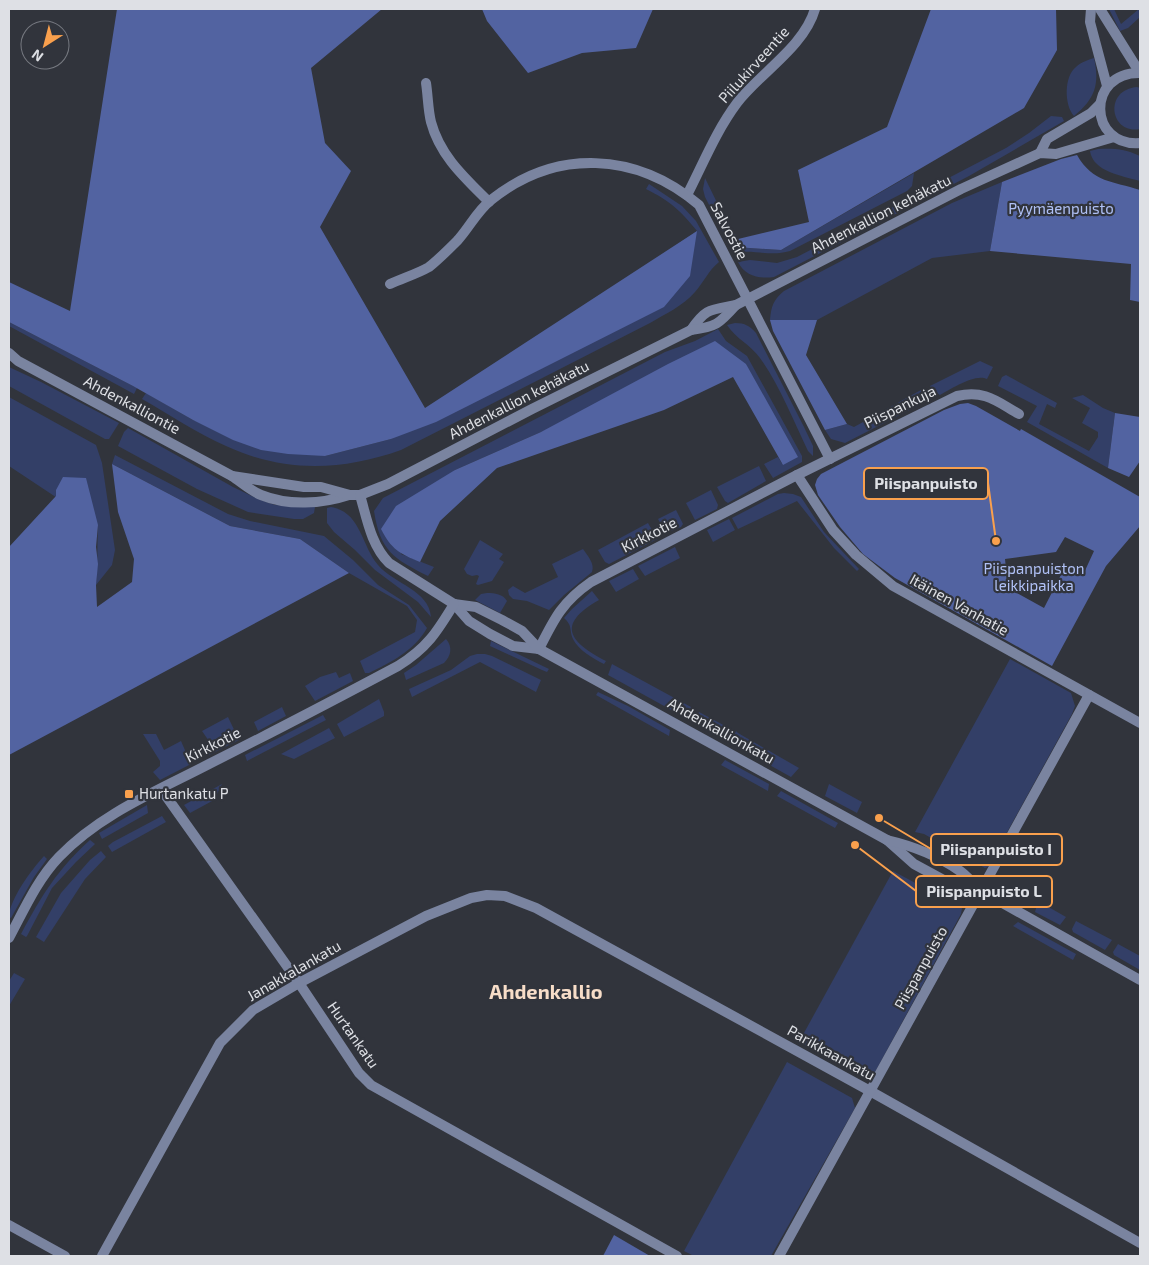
<svg xmlns="http://www.w3.org/2000/svg" width="1149" height="1265" font-family="'Exo 2',sans-serif">
<style>
.green{fill:#333f67}
.forest{fill:#5263a1;fill-rule:evenodd}
.lines{fill:none;stroke-linecap:round;stroke-linejoin:round}
.minor{stroke:#7a84a0;stroke-width:10}
.tertiary{stroke:#7a84a0;stroke-width:10}
.poi-dot{fill:#f9a04d;stroke:#31343c;stroke-width:2}
.labels{text-anchor:middle;stroke-width:4.5;stroke-linejoin:round;paint-order:stroke}
.street-label{font-size:15px;fill:#dee0e5;stroke:#31343c}
.park-label{font-size:15px;fill:#b0c1f6;stroke:#31343c}
.poi-label{font-size:15px;fill:#dee0e5;stroke:#31343c;text-anchor:start}
.district-label{font-size:20px;font-weight:bold;fill:#f7ddc8;stroke:#31343c}
.leader{fill:none;stroke:#f9a04d;stroke-width:2}
.callout-dot{fill:#f9a04d;stroke:#31343c;stroke-width:2}
.callout{fill:#31343c;stroke:#f9a04d;stroke-width:2}
.callout-label{font-size:16px;text-anchor:middle;font-weight:bold;fill:#dee0e5}
</style>
<rect width="100%" height="100%" fill="#31343c"/>
<g class="green">
<path d="M1109,9H1114L1121,24L1139,9L1140,17L1128,28L1120,31Z"/>
<path d="M1094,58C1100,84 1095,99 1074,116C1064,105 1064,76 1076,67C1081,62 1088,60 1094,58Z"/>
<path d="M1137,87L1140,88V129C1110,135 1103,90 1137,87Z"/>
<path d="M1051,116L1062,117L1064,121L969,176L774,277C759,279 745,276 738,262L750,260L777,263L797,257L1006,148L1029,133Z"/>
<path d="M1098,149C1113,148 1126,149 1140,156V181C1123,176 1093,172 1090,151Z"/>
<path d="M914,173L912,186L907,191L790,251C770,257 754,249 734,253L705,197L703,189L705,178L725,219L724,228L735,247L781,250Z"/>
<path d="M1002,182L990,251L932,258L817,320H770C771,307 773,300 784,291L952,203Z"/>
<path d="M649,184L682,206L696,221L719,262C708,271 704,282 695,292C683,306 665,314 650,323L401,450C342,471 284,473 226,446C197,433 170,415 142,399L146,393L193,420L325,456L391,439L697,231C681,211 670,201 646,189Z"/>
<path d="M9,322L137,388L134,394L9,326Z"/>
<path d="M735,323C745,323 750,326 756,333L804,427L813,446V456L808,451C793,420 780,386 760,358C750,344 736,339 727,325Z"/>
<path d="M718,329L726,341L747,356L802,456V462L773,478L764,464L778,457L783,465L746,364L541,432L455,470L401,554L434,567L428,576C394,559 380,551 374,511L383,498L665,352L695,341Z"/>
<path d="M980,361L993,367L987,379C975,373 951,389 940,395L933,391L930,386Z"/>
<path d="M9,367L41,382L119,423L109,439H105L9,386Z"/>
<path d="M1006,375L1057,403L1055,408L1047,404L1039,424L1089,451L1098,437V432L1082,423L1090,408L1072,398L1083,395L1103,408L1115,413L1108,468L1027,422L1037,406L998,386L1002,377Z"/>
<path d="M921,390L923,403L845,443L831,439L825,430L847,424L854,427Z"/>
<path d="M9,397L96,445L102,463L115,550L112,565L96,585C98,565 97,545 98,525L9,466Z"/>
<path d="M128,428L233,487L258,499L275,505L315,507L314,513L303,519H294L248,512L197,489L118,446L124,432Z"/>
<path d="M115,455L228,514L250,521L324,536L353,560L378,585L409,605L427,628C415,650 390,663 369,673H365L360,661L415,632L417,620L407,606L349,573L300,539L230,526L112,464Z"/>
<path d="M759,466L766,481L728,503L725,501L717,487Z"/>
<path d="M711,490L718,505L717,509L695,520L686,503Z"/>
<path d="M784,493L793,494L801,497L824,532L859,569L857,571L834,548L797,501L738,529L732,518L778,494Z"/>
<path d="M331,507C361,512 361,545 378,565C394,584 429,590 431,617L418,602L375,570L355,550L334,532L327,523V508Z"/>
<path d="M676,510L683,524L681,527L666,533L658,519Z"/>
<path d="M729,519L735,530L713,542L707,530Z"/>
<path d="M648,523L657,539L609,564L605,562L598,550Z"/>
<path d="M480,540L503,554L499,559L504,562L492,581L478,585L476,584L479,576L477,575L472,576L467,574L464,569Z"/>
<path d="M675,547L680,558L645,576L638,566Z"/>
<path d="M583,549C588,556 595,564 592,572L564,595L549,610L527,601L513,599L509,595L508,590L513,586L525,593L558,577L552,564Z"/>
<path d="M633,569L639,579L616,592L609,581Z"/>
<path d="M592,591L599,600C555,625 570,642 606,661L604,664C594,659 578,650 573,639C569,630 573,626 564,618L572,609Z"/>
<path d="M487,593C495,593 503,594 507,601L500,613L475,600L481,594Z"/>
<path d="M446,639C453,647 451,656 444,663L406,680L404,673L416,665Z"/>
<path d="M491,641L549,669L547,672L542,670L490,646Z"/>
<path d="M477,654H485L492,656L541,680L536,692L480,662L412,697L409,689L451,670L470,656Z"/>
<path d="M1010,659L1071,693L1075,706L1072,714L988,867L985,868L924,834L915,832Z"/>
<path d="M612,664L691,707L687,716L684,717L608,675Z"/>
<path d="M336,672L339,678L350,673L353,681L315,701L305,686L320,677Z"/>
<path d="M598,692L628,706L670,730L669,736L596,695Z"/>
<path d="M379,699L384,712V716L344,737L337,724Z"/>
<path d="M282,707L286,716L258,731L254,722Z"/>
<path d="M699,712L729,728L723,739L695,724L694,720Z"/>
<path d="M323,715L326,720L247,761L245,755Z"/>
<path d="M228,717L239,740L209,755L211,744L202,731Z"/>
<path d="M329,728L335,738L294,759L281,754Z"/>
<path d="M736,731L738,733L799,768L791,777L732,744V739Z"/>
<path d="M143,734H156L164,750L181,741L191,764L160,780L153,772L160,766V761Z"/>
<path d="M725,760L769,784L768,791L721,765Z"/>
<path d="M222,784L214,800L190,813L184,805Z"/>
<path d="M829,784L862,802L857,813L825,796Z"/>
<path d="M781,791L838,823L835,828L777,796Z"/>
<path d="M147,805L148,813L102,839L99,833Z"/>
<path d="M162,816L166,822L112,852L108,846L113,842Z"/>
<path d="M90,840L95,844L76,862L52,888L27,936L26,937L21,934C42,895 57,870 90,840Z"/>
<path d="M101,851L106,857L85,879L44,942L36,937L61,893L90,860Z"/>
<path d="M44,856L47,859L34,877L11,918L9,917C9,900 32,869 44,856Z"/>
<path d="M893,871L962,908L961,914L874,1074L867,1077L860,1075L799,1042Z"/>
<path d="M1038,901L1066,917L1060,925L1035,912Z"/>
<path d="M1076,921L1112,940L1105,950L1073,932L1072,929Z"/>
<path d="M1018,922L1076,954L1073,960L1013,926Z"/>
<path d="M1118,944L1140,956V970L1114,955L1113,952Z"/>
<path d="M14,973L25,979L9,1006V981Z"/>
<path d="M787,1062L852,1098L855,1108L771,1256H694L684,1251Z"/>
</g>
<g class="forest">
<path d="M117,9H382L311,68L325,143L351,171L320,227L425,408L697,231L690,276L664,307L436,422L391,439L325,456L288,454L261,450L233,440L193,420L133,386L9,322V282L70,311Z"/>
<path d="M482,9H653L636,48L582,53L528,73L487,21Z"/>
<path d="M931,9H1056L1057,50L1024,108L781,250L735,247L724,228L725,219L738,239L809,222L798,170L887,127Z"/>
<path d="M1077,155C1093,183 1113,181 1140,190V302L1130,300L1131,264L990,251L1002,182L1061,159Z"/>
<path d="M770,320H817L806,355L847,424L825,430L773,331Z"/>
<path d="M715,341L746,364L798,457L783,465L733,377L664,410L497,468L440,521L420,562C400,554 391,549 381,529L396,506L455,470L541,432L668,364Z"/>
<path d="M968,403L976,406L1020,431L1021,429L1140,497V526L1106,566L1052,666L895,578L863,554L840,527L818,495L815,485L817,479L821,474L944,410L960,404ZM1065,537L1094,551L1083,575L1065,567L1044,608L1008,588L1005,559L1056,552Z"/>
<path d="M1115,413L1140,417V461L1129,477L1108,468Z"/>
<path d="M112,464L230,526L300,539L349,573L9,755V547L56,496V490L63,477L86,478L98,525L96,547L98,564L96,585L97,607L132,582L134,559L118,512Z"/>
<path d="M614,1235L650,1256H603Z"/>
</g>
<g class="lines">
<g class="minor">
<path d="M426,83C428,96 428,110 431,122C440,156 465,178 489,202"/>
<path d="M687,195C703,164 716,131 737,103C760,73 804,47 815,9"/>
<path d="M390,284C403,278 417,274 429,267C438,260 449,249 457,241C469,228 477,211 491,200C556,148 636,152 699,205L830,459"/>
<path d="M797,475L833,530L856,555L893,586L1140,723"/>
<path d="M539,649C554,619 562,602 591,582L797,475L957,396C985,390 996,401 1019,414"/>
<path d="M161,789L299,983L359,1073L371,1085L677,1256"/>
<path d="M9,1225L65,1256"/>
<path d="M102,1256L220,1043L253,1010L299,983L426,916L471,898L487,895L505,896L536,908L870,1091L1140,1243"/>
<path d="M779,1256L1089,695"/>
</g>
<g class="tertiary">
<path d="M1091,9L1090,22L1107,86"/>
<path d="M1100,9L1140,73"/>
<path d="M1140,73C1086,72 1088,147 1140,143"/>
<path d="M1040,153L1047,139L1091,113L1100,104"/>
<path d="M691,330C706,308 710,310 736,305L961,189L1040,153L1056,154L1114,137"/>
<path d="M9,353L18,361L232,476C241,482 251,491 261,495C288,506 322,504 349,495"/>
<path d="M232,476L304,487H321L350,495H360L388,484L532,409L691,330C716,327 719,324 736,305"/>
<path d="M360,495C367,519 371,545 389,563L454,604L469,621L490,634L513,646L539,649"/>
<path d="M454,604L476,607L502,620L522,631L539,649L887,840L914,864L949,883L981,891L1140,980"/>
<path d="M887,840C913,846 938,856 960,871C967,876 974,884 980,891"/>
<path d="M9,938C24,910 37,880 59,857C100,814 157,791 209,764C273,732 336,699 398,666C427,648 437,632 454,604"/>
</g>
</g>
<rect class="poi-dot" x="124" y="789" width="10" height="10" rx="2.5"/>
<g class="labels">
<g class="street-label">
<text transform="translate(754 65) rotate(-48)" y="5">Piilukirveentie</text>
<text transform="translate(881 214) rotate(-27)" y="5">Ahdenkallion kehäkatu</text>
<text transform="translate(729 231) rotate(62)" y="5">Salvostie</text>
<text transform="translate(519 400) rotate(-27)" y="5">Ahdenkallion kehäkatu</text>
<text transform="translate(132 405) rotate(28)" y="5">Ahdenkalliontie</text>
<text transform="translate(900 407) rotate(-26)" y="5">Piispankuja</text>
<text transform="translate(649 535) rotate(-27)" y="5">Kirkkotie</text>
<text transform="translate(959 605) rotate(29)" y="5">Itäinen Vanhatie</text>
<text transform="translate(721 731) rotate(29)" y="5">Ahdenkallionkatu</text>
<text transform="translate(213 745) rotate(-27)" y="5">Kirkkotie</text>
<text transform="translate(921 968) rotate(-61)" y="5">Piispanpuisto</text>
<text transform="translate(294 971) rotate(-30)" y="5">Janakkalankatu</text>
<text transform="translate(353 1035) rotate(55)" y="5">Hurtankatu</text>
<text transform="translate(831 1053) rotate(29)" y="5">Parikkaankatu</text>
</g>
<g class="park-label">
<text x="1061" y="214">Pyymäenpuisto</text>
<text x="1034" y="574">Piispanpuiston<tspan x="1034" dy="17">leikkipaikka</tspan></text>
</g>
<g class="poi-label">
<text x="139" y="799">Hurtankatu P</text>
</g>
<g class="district-label">
<text x="546" y="999">Ahdenkallio</text>
</g>
</g>
<path class="leader" d="M996 541L988 483M879 818L931 849M855 845L916 891"/>
<g class="callout-dot">
<circle cx="996" cy="541" r="5"/>
<circle cx="879" cy="818" r="5"/>
<circle cx="855" cy="845" r="5"/>
</g>
<g class="callout">
<rect x="864" y="468" width="124" height="31" rx="5"/>
<rect x="931" y="834" width="131" height="31" rx="5"/>
<rect x="916" y="876" width="136" height="31" rx="5"/>
</g>
<g class="callout-label">
<text x="926" y="489">Piispanpuisto</text>
<text x="996" y="855">Piispanpuisto I</text>
<text x="984" y="897">Piispanpuisto L</text>
</g>
<rect width="1149" height="1265" fill="none" stroke="#dee0e5" stroke-width="20"/>
<g transform="translate(45 45) rotate(216)"><circle r="24" fill="#31343c" stroke="#767980"/>
<path d="M0-4L9 19L0 12L-9 19Z" fill="#f9a04d"/>
<text y="-8" font-size="14" font-weight="bold" text-anchor="middle" fill="#dee0e5">N</text>
</g>
</svg>
